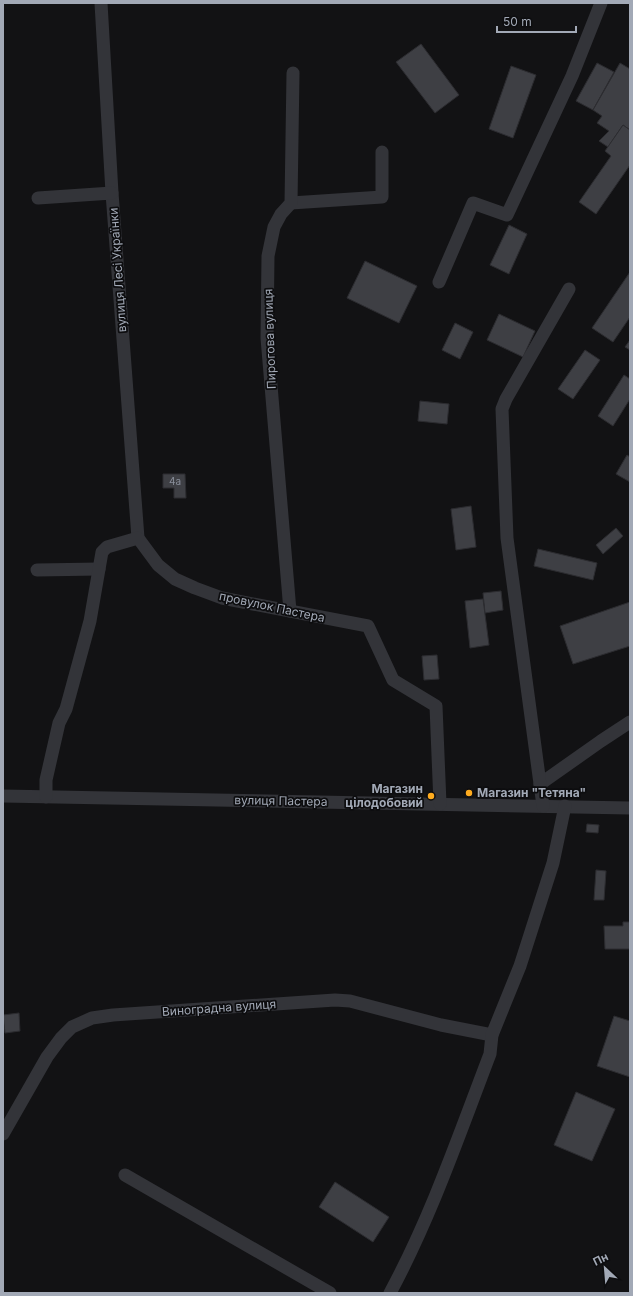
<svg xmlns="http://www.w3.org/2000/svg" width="633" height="1296" font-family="Inter,sans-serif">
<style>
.building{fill:#3e3f44;stroke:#2c2c30}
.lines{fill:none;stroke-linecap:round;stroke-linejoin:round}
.minor{stroke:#333439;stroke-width:13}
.poi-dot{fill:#ffac1f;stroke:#0d0d0f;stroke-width:1.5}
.labels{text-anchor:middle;stroke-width:3.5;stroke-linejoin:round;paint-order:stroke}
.number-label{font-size:10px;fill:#898e9a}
.street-label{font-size:12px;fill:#a2a9b6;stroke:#0d0d0f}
.poi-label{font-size:12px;font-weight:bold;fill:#a2a9b6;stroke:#0d0d0f;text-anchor:end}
</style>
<rect width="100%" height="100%" fill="#121214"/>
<g class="building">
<path d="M421,44L459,95L435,113L396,62Z"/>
<path d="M597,63L614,72L593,110L576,101Z"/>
<path d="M620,63L630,69V130L623,125L608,147L599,141L609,131L597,123L602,116L593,110Z"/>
<path d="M511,66L536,75L513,138L489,129Z"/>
<path d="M623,125L630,130V165L596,214L579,202L611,156L605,151Z"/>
<path d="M509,225L527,234L509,274L490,265Z"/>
<path d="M365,261L417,286L399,323L347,298Z"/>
<path d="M630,272V317L613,342L592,328Z"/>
<path d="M499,314L535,331L523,357L487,340Z"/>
<path d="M455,323L473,332L460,359L442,350Z"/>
<path d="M630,340V350L625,347Z"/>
<path d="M585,350L600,360L573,399L558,389Z"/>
<path d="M624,375L630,379V399L613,426L598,416Z"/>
<path d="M420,401L449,404L447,424L418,421Z"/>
<path d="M627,455L630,457V482L616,474Z"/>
<path d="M163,474H185L186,498H174V488H163Z"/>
<path d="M471,506L476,547L456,550L451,509Z"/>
<path d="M616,528L623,536L603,554L596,545Z"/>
<path d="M538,549L597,563L593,580L534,566Z"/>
<path d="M501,591L503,610L485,613L483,593Z"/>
<path d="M483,599L489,645L470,648L465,601Z"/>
<path d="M630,602V646L573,664L560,626Z"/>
<path d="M437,655L439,679L424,680L422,656Z"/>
<path d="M587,824L599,825L598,833L586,832Z"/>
<path d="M596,870L606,871L604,900H594Z"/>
<path d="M623,922H630V949H605L604,926H623Z"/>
<path d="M19,1013L20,1031L5,1033L3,1015Z"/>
<path d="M614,1016L630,1021V1077L597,1066Z"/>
<path d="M576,1092L615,1109L592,1161L554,1145Z"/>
<path d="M335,1182L389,1217L373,1242L319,1207Z"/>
</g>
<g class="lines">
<g class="minor">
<path d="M101,3L112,193L138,538"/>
<path d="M38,198L112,193"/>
<path d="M291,203L382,197V152"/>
<path d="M439,282L473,203L507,215L572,76L601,3"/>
<path d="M37,570L99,569"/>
<path d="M290,611L267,338L268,256L274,227L281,214L291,203L293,73"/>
<path d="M540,784L601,741L630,722"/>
<path d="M3,796L630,808"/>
<path d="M46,797V780L59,723L66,709L90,621L102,552L107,547L138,538L158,565L175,579L195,588L222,598L368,626L393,680L436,706L440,804"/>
<path d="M543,806L507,538L502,409L506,399L569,289"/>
<path d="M3,1134L47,1057L61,1038L72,1027L92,1018L113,1015L335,1000L350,1001L441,1025L492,1035"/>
<path d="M125,1175L330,1293"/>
<path d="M390,1293C431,1217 459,1135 490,1054L492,1035L520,966L553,863L565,806"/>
</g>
</g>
<g class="poi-dot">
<circle cx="469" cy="793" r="4"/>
<circle cx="431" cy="796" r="4"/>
</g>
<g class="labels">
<g class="number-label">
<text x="175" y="485">4а</text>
</g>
<g class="street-label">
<text transform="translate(118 270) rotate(-94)" y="4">вулиця Лесі Українки</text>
<text transform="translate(270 339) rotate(-92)" y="4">Пирогова вулиця</text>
<text transform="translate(272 607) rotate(12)" y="4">провулок Пастера</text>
<text transform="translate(281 801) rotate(1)" y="4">вулиця Пастера</text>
<text transform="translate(219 1008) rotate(-4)" y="4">Виноградна вулиця</text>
</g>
<g class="poi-label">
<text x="423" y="793">Магазин<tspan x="423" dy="14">цілодобовий</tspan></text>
<text x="477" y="797" text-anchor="start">Магазин "Тетяна"</text>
</g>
</g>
<rect width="633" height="1296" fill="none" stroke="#a2a9b6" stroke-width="8"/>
<g transform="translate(605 1268) rotate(334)" stroke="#0d0d0f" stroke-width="3" paint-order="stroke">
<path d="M0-3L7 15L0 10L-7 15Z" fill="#a2a9b6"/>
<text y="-6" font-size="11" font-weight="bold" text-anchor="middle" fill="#a2a9b6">Пн</text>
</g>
<path d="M497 26v6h79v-6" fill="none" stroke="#a2a9b6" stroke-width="2"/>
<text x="503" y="26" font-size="12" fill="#a2a9b6" stroke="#0d0d0f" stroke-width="3" paint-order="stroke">50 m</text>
</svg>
